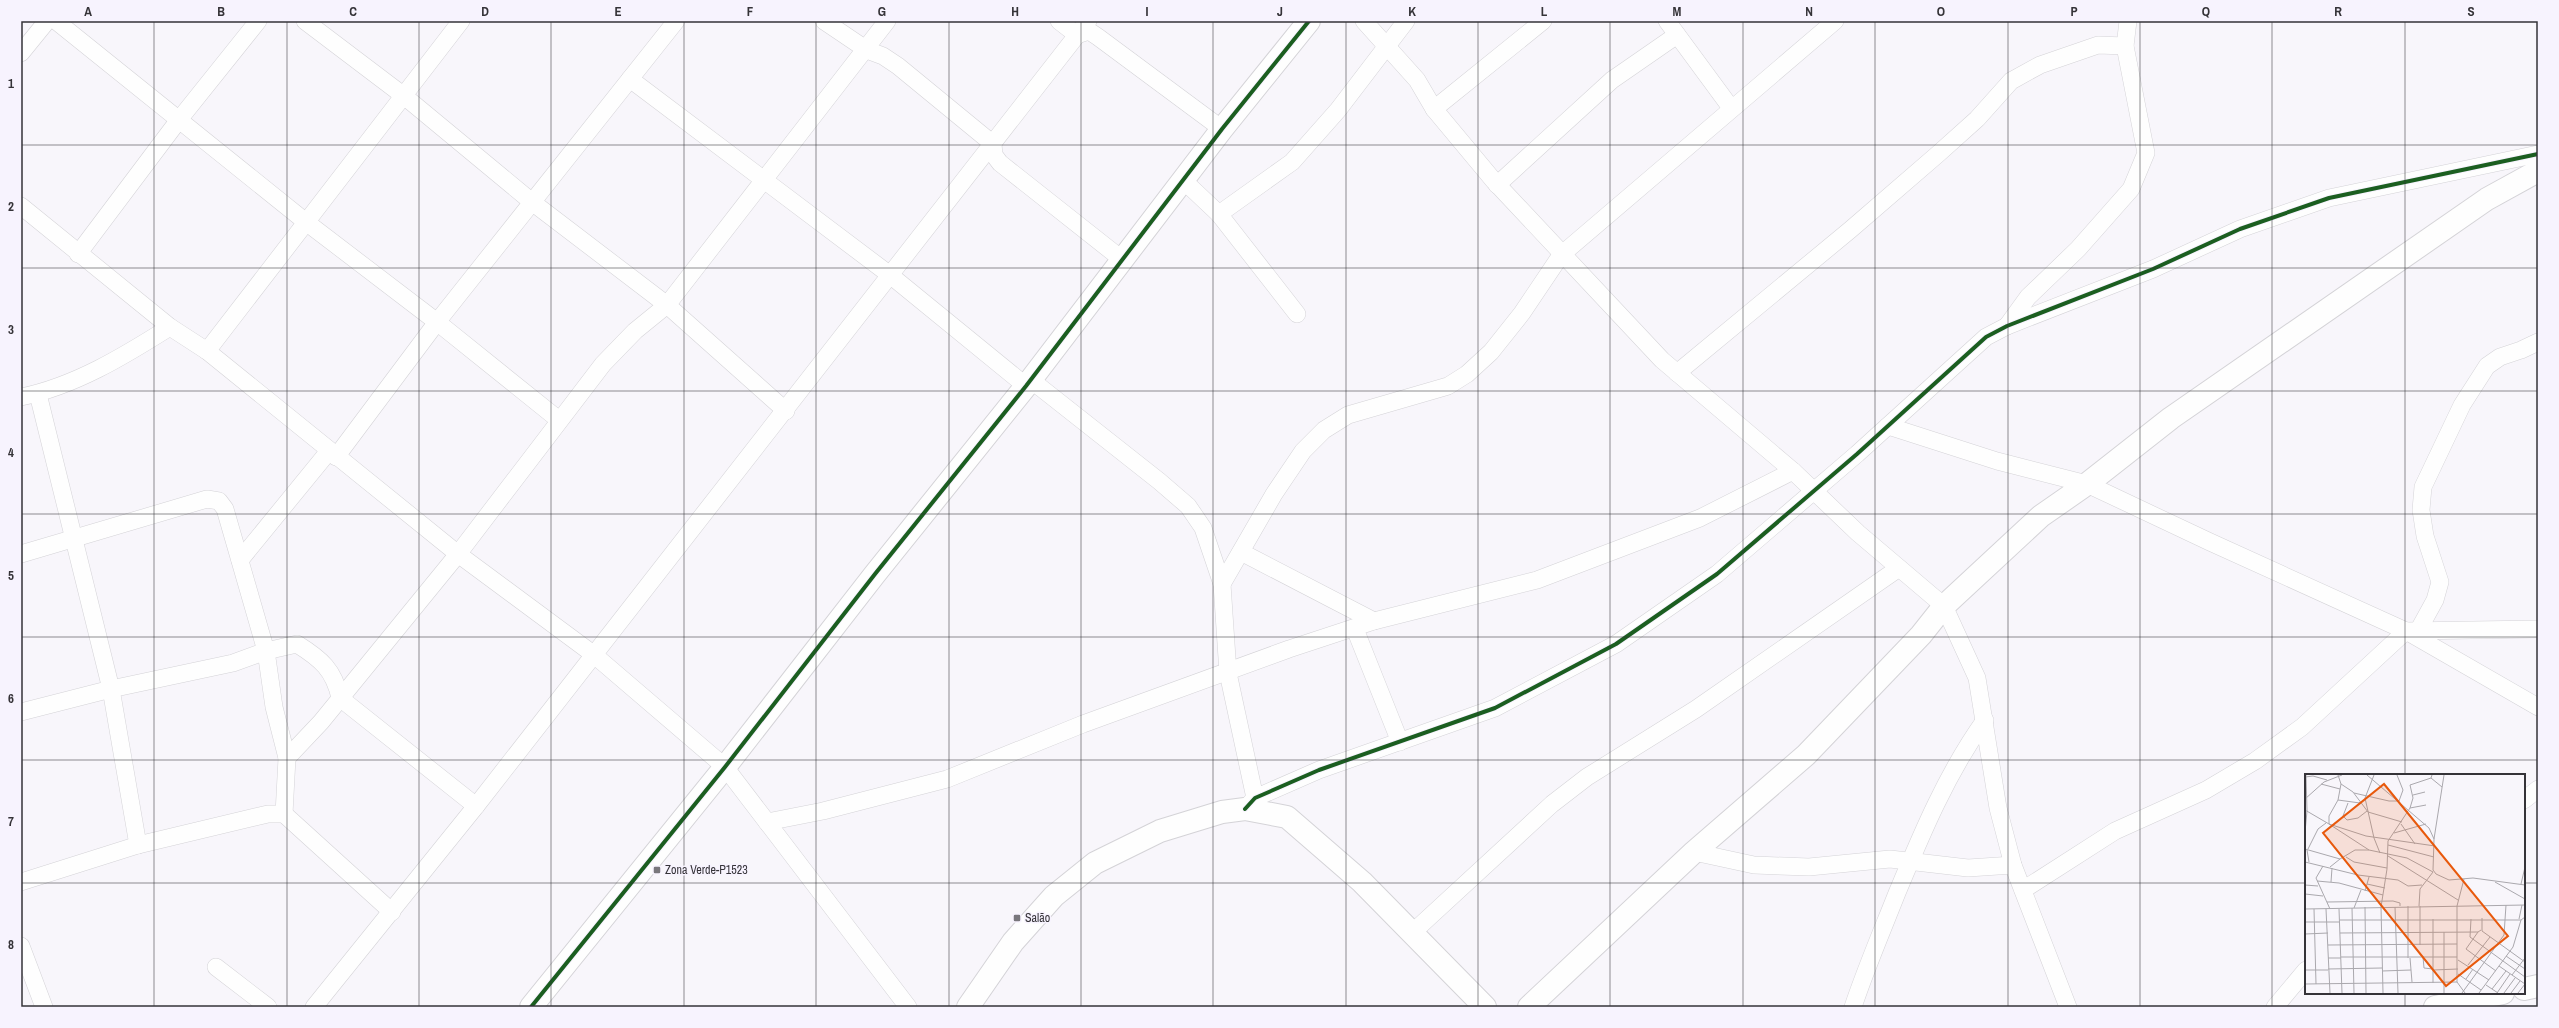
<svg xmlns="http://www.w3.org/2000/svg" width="2559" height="1028" font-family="'Archivo Narrow',sans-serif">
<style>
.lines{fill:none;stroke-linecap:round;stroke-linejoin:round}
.street-casing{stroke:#d4d3d7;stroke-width:18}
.secondary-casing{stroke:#d4d3d7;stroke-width:24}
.street{stroke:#fefefe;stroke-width:17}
.secondary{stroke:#fefefe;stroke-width:22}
.cycleway-casing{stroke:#f7f3fe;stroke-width:6}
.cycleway{stroke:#1b5e20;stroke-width:4}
.grid{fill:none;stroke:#353338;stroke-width:1;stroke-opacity:0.55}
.poi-dot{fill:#79777c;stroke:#f7f3fe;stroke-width:1.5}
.labels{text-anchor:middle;stroke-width:3;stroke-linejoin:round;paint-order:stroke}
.poi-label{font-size:12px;fill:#353338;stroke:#f7f3fe;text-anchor:start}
.inset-road{fill:none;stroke:#aaa8ad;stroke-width:1}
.view{fill:#e8590c;fill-opacity:0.15;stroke:#e8590c;stroke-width:2}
.inset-edge{fill:none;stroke:#353338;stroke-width:2}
.neatline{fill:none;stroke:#353338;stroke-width:1.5}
.grid-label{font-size:13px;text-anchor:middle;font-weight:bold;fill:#353338}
</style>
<rect width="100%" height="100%" fill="#f8f6fb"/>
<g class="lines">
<g class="street-casing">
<g id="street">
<path d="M56,21L306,222L437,322L559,420"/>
<path d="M305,21L404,96L532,202L667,305L786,411"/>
<path d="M824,21L867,50L883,56L898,66L993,144L994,155L1000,163L1124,261"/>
<path d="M1059,21L1077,35L1089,31L1098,37L1222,129"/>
<path d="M1364,21L1417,80L1434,109L1494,181L1662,360L1793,471L1858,533L1944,606L1977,678L1998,808L2013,865L2068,1007"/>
<path d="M1667,21L1731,108"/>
<path d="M21,53L47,21"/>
<path d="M630,79L890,275L1026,386"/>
<path d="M1434,109L1543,21"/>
<path d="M1184,181L1219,214L1292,162L1338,110L1406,21"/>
<path d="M1497,185L1612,80L1677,35"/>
<path d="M21,206L170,327L207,351L458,554L593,654L725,767L908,1007"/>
<path d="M1219,214L1297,314"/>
<path d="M78,254L178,121L258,21"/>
<path d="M2007,326L2028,297L2078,249L2131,189L2146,153L2125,46L2128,21"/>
<path d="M207,351L461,21"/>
<path d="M1677,373L1850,230L1938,154L1977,119L2011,81L2040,65L2098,45L2125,46"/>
<path d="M1031,380L1159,481L1188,506L1203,528L1222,584L1228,673L1255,798"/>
<path d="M38,394L111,689L138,845"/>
<path d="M21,397C75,386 124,356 170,327"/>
<path d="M1888,426L1997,461L2087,484L2210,542L2406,631L2538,707"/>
<path d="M336,457L437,322L676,21"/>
<path d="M1241,552L1374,621"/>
<path d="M21,554L207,499L219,501L225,509L266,651L274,707L287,758"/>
<path d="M240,560L329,451"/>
<path d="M1222,584L1274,494L1303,451L1324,430L1348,415L1448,386L1467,374L1491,352L1522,313L1561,255L1835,21"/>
<path d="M1355,629L1400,742"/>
<path d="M2418,631L2435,600L2440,582L2425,536L2421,510L2423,487L2462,405L2487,366L2500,357L2521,350L2538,342"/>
<path d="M21,712L111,689L233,663L266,651L297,644C321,659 334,670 340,698L476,806"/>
<path d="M2524,800L2538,789"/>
<path d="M1245,809L1255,798L1319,770L1495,708L1616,644L1717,574L1857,454L1986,337L2007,326L2153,269L2240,229L2329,198L2538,154"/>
<path d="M284,814L287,758L321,722L458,554L603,364L635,331L667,305L887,21"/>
<path d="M767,822L823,811L947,779L1083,724L1289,649L1374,621L1537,580L1700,518L1793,471"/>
<path d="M1694,852L1754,865L1809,867L1890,859L1968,868L2013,865"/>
<path d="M21,882L138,845L268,814H284L392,912"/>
<path d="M2023,890L2115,831L2206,790L2255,761L2302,727L2406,631L2538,629"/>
<path d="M1412,933L1552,804L1587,777L1696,709L1899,568"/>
<path d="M21,946L44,1007"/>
<path d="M216,967L268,1007"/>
<path d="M314,1007L476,806L1088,21"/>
<path d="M1853,1007C1866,968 1882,931 1897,893C1922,833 1947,773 1985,720"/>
<path d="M2275,1007L2306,970"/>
</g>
</g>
<g class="secondary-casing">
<g id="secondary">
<path d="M2524,989L2538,986"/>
<path d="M531,1007L725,767L875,574L1026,386L1222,129L1309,21"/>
<path d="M968,1007L1013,942L1054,896L1095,863L1160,831L1222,812L1245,809L1287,817L1362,882L1485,1007"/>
<path d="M1529,1007L1694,852L1806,755L1921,635L1944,606L2041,516L2087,484L2171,418L2487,199L2538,171"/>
<path d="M2435,1007L2503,993"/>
</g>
</g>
<use href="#street" class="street"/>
<use href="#secondary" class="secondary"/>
<g class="cycleway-casing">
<g id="cycleway">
<path d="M1245,809L1255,798L1319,770L1495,708L1616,644L1717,574L1857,454L1986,337L2007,326L2153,269L2240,229L2329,198L2538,154"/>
<path d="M531,1007L725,767L875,574L1026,386L1222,129L1309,21"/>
</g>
</g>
<use href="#cycleway" class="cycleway"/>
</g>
<path class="grid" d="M154,21V1007M287,21V1007M419,21V1007M551,21V1007M684,21V1007M816,21V1007M949,21V1007M1081,21V1007M1213,21V1007M1346,21V1007M1478,21V1007M1610,21V1007M1743,21V1007M1875,21V1007M2008,21V1007M2140,21V1007M2272,21V1007M2405,21V775M21,145H2538M21,268H2538M21,391H2538M21,514H2538M21,637H2538M21,760H2538M21,883H2306M2524,883H2538M2405,993V1007"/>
<g class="poi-dot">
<rect x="653" y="866" width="8" height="8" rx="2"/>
<rect x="1013" y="914" width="8" height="8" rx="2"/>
</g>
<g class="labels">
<g class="poi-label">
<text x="665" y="874">Zona Verde-P1523</text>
<text x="1025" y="922">Salão</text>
</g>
</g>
<g transform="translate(2305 774)">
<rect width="220" height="220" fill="#f8f6fb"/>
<path class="inset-road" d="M33,1L36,10L48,18L63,38L97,48M62,1L124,54L129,65L128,96L131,100L144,106L168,104L220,111M69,1L60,24L69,64L75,79M92,1L98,16L94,27M0,3L8,2L22,6M126,4L137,13M16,10L35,15M36,10L33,26L24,42V50L64,76L102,84L128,98M49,19L84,27H94M108,21L120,18M0,25L19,8L37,1M33,26L55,29M43,29L38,42L42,46L53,44L62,37M105,34L121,31M0,36L24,50L61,62L130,72M96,50L110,70M0,58L2,37L1,1M89,59L121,50M129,65L139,1M220,70V84M83,71L129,83M0,75L35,85L50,76H64M3,75L13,55L21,49M2,76L4,88M83,82L153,126M41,83L49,88L82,94M0,88L53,101L93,106L103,112L117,111M18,92L11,104L25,135M25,93L35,85M159,105L152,132V208L160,219M12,107L34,109L78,121M26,108L27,94M190,108L220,125M62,110L80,114M216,110L220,93M0,111L13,112M60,117L64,103M0,120L18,122M22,128L88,127L95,129V132M103,132V184M114,132L115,115L128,98M115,132V171M60,133L61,219M90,133L93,219M47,134L49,219M49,134L56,116M0,135L220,131M9,135L11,210M21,135L25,219M34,135L37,219M177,144V157L220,188M128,145V209M166,145L165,163L198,187M214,145L217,131M35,146H216M0,148H34M173,158L161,175L180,189M35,159L173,158L176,156M0,160L23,159M23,171L152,170M201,182L220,195M36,183H152M118,183L119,194L128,195M23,184H36M105,184L107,208M153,186L184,206M198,187L220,203M180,189L191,197M163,191L185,163M194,192L220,210L213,219M23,195L77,194M0,196H23M128,196L153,195M77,197L106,196M153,200L176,216M207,201L220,184M161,205L168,195M0,210L152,208M181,211L193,219M187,215L201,197M78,219L76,133L82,95L83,67L105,34L108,24L105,11L126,4L127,1M139,219V158M157,219L199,161L201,131M174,219L208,173L216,146L220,143M192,219L205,200M199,219L210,204M206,219L215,207"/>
<path class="view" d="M79,10L203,162L141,212L18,59Z"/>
<rect width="220" height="220" class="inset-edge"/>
</g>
<rect width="2559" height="1028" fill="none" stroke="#f7f3fe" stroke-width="44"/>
<rect x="22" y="22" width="2515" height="984" class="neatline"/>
<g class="grid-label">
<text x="88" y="16">A</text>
<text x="221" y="16">B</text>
<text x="353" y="16">C</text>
<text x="485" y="16">D</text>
<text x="618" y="16">E</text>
<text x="750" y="16">F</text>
<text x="882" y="16">G</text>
<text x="1015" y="16">H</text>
<text x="1147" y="16">I</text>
<text x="1280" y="16">J</text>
<text x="1412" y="16">K</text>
<text x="1544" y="16">L</text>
<text x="1677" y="16">M</text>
<text x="1809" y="16">N</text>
<text x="1941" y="16">O</text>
<text x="2074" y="16">P</text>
<text x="2206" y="16">Q</text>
<text x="2338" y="16">R</text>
<text x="2471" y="16">S</text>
<text x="11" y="88">1</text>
<text x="11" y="211">2</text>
<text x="11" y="334">3</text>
<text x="11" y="457">4</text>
<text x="11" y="580">5</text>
<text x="11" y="703">6</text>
<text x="11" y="826">7</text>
<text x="11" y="949">8</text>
</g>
</svg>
